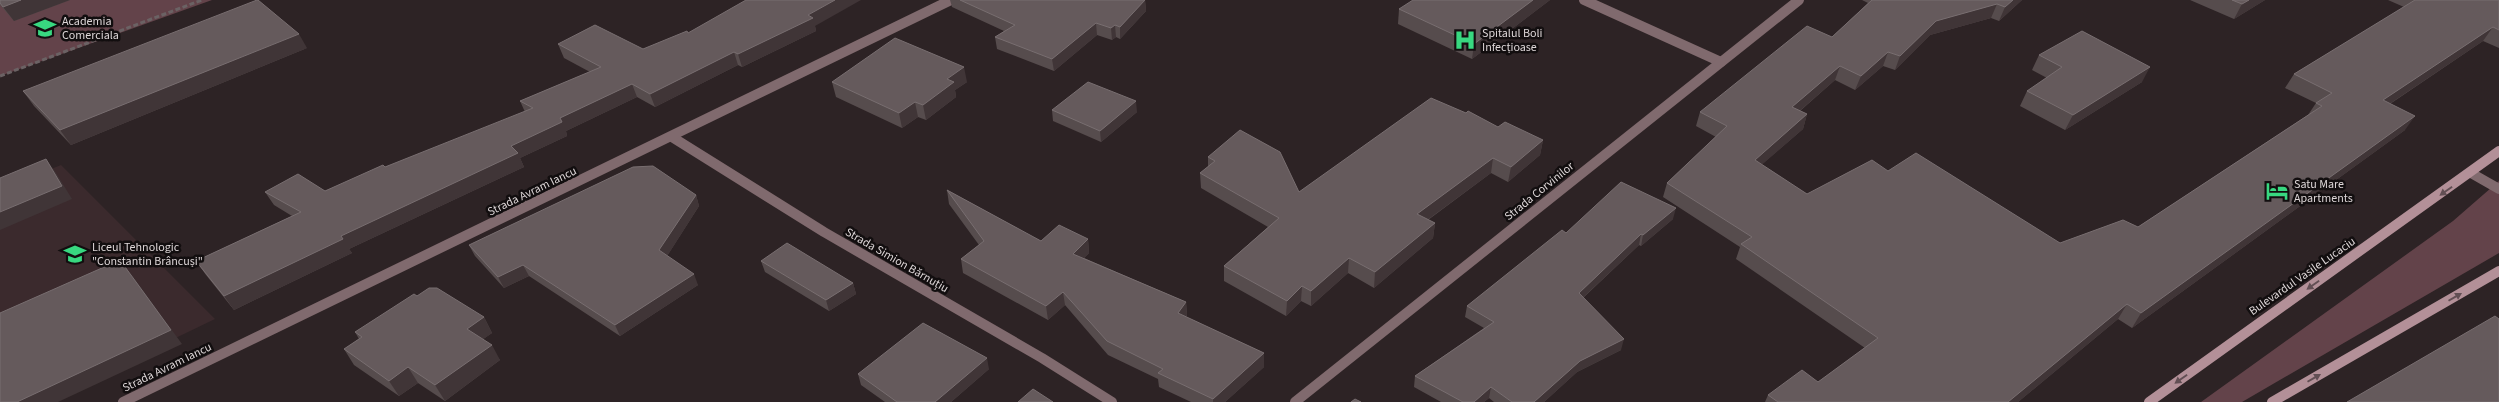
<svg xmlns="http://www.w3.org/2000/svg" width="2499" height="402" font-family="'Source Sans 3',sans-serif">
<style>
.built{fill:#3b2a2d}
.green{fill:#63434a}
.lines{fill:none;stroke-linecap:round;stroke-linejoin:round}
.path{stroke:#6b6264;stroke-width:3;stroke-dasharray:5 2.5;stroke-linecap:butt}
.minor{stroke:#806a6e;stroke-width:10}
.tertiary{stroke:#806a6e;stroke-width:10}
.secondary{stroke:#b39098;stroke-width:10}
.wall{fill:#564c4d}
.shaded-wall{fill:#403537}
.building{fill:#655a5c;stroke:#786e70}
.oneway{fill:#624f54}
.labels{text-anchor:middle;stroke-width:5;stroke-linejoin:round;paint-order:stroke}
.poi-label{font-size:12px;fill:#ded7d8;stroke:#120e0f;text-anchor:start}
.street-label{font-size:12px;fill:#ded7d8;stroke:#120e0f}
</style>
<rect width="100%" height="100%" fill="#2d2325"/>
<path class="built" d="M61,165L215,319L43,402H0V190Z"/>
<g class="green">
<path d="M0,0H212L0,76Z"/>
<path d="M2499,181V253L2242,402H2201L2453,221Z"/>
</g>
<g class="lines">
<path class="path" d="M0,76L202,0"/>
<g class="minor">
<path d="M1584,0L1721,62"/>
<path d="M672,137L824,232L1042,358L1112,402"/>
<path d="M2471,173L2499,189"/>
<path d="M1295,402L1799,0"/>
</g>
<path class="tertiary" d="M123,402L951,0"/>
<g class="secondary">
<path d="M2149,402L2499,151"/>
<path d="M2272,402L2499,271"/>
</g>
</g>
<g class="wall">
<path d="M0,0H70L14,21L0,5Z"/>
<path d="M950,0H1145L1146,11L1120,39L1116,37L1112,40L1097,35L1054,71L997,49L995,37L1004,31L952,7Z"/>
<path d="M1550,0L1472,59L1398,24L1399,9Z"/>
<path d="M1862,0H2022L1999,21L1991,18L1930,35L1895,70L1883,66L1855,90L1835,80L1800,111L1807,114L1803,129L1761,165L1807,194L1888,171L2060,243L2138,227L2308,115L2316,103L2285,88L2294,74L2404,7L2388,0H2499V48L2483,41L2390,104L2405,130L2132,328L2118,319L2018,402H1765L1768,395L1818,382L1865,348L1736,259L1740,247L1663,197L1667,183L1716,137L1696,126L1700,112L1832,37L1868,3Z"/>
<path d="M2190,0H2265L2234,19Z"/>
<path d="M815,26L816,31L742,67L738,65L655,107L637,97L566,131L567,136L520,158L524,167L349,249L352,253L234,310L206,275L196,261L292,216L274,205L265,192L325,191L525,112L520,101L590,72L564,58L558,44L643,49L688,33Z"/>
<path d="M307,48L71,145L34,106L23,91Z"/>
<path d="M2039,55L2142,82L2065,130L2020,106L2027,91L2047,78L2032,70Z"/>
<path d="M832,82H967L955,90L956,97L926,120L918,117L902,128L836,97Z"/>
<path d="M1052,110L1137,112L1101,142L1053,121Z"/>
<path d="M1498,127L1543,140L1540,155L1508,182L1491,173L1428,220L1435,223L1433,238L1374,288L1348,273L1311,306L1301,301L1286,316L1224,281V266L1268,227L1201,188L1200,173L1208,167V157L1299,192Z"/>
<path d="M947,190L1041,241L1088,239L1089,253L1084,258L1186,302L1187,315L1186,317L1264,353V367L1225,402H1191L1159,387L1158,379L1108,355L1065,305L1048,320L963,273L961,259L979,245L949,204Z"/>
<path d="M696,195L699,206L667,256L698,285L620,336L529,276L504,288L475,256L469,245Z"/>
<path d="M1673,219L1641,246L1639,245L1583,298L1621,350L1577,372L1544,402H1494L1489,398L1484,402H1441L1414,387L1415,376L1484,328L1465,317L1467,306L1566,233Z"/>
<path d="M761,261L853,283L856,294L829,311L765,272Z"/>
<path d="M417,296L484,317L492,333L483,339L500,360L445,401L418,383L399,396L354,365L344,349L359,339L355,332Z"/>
<path d="M989,369L951,402H885L861,385L858,374Z"/>
</g>
<g class="shaded-wall">
<path d="M21,0H70L14,21L3,7Z"/>
<path d="M835,0H861L815,26L816,31L742,67L738,54Z"/>
<path d="M1145,0L1146,11L1120,39V27Z"/>
<path d="M1533,0H1550L1472,59L1474,44Z"/>
<path d="M2013,0H2022L1999,21L2005,7Z"/>
<path d="M2249,0H2265L2234,19L2242,4Z"/>
<path d="M1997,4L1991,18L1930,35L1895,70L1900,56L1936,21Z"/>
<path d="M1096,23L1097,35L1054,71L1052,59Z"/>
<path d="M1115,25L1116,37L1112,40L1111,28Z"/>
<path d="M2493,27L2483,41L2373,115L2383,100Z"/>
<path d="M299,34L307,48L71,145L60,130Z"/>
<path d="M734,52L738,65L655,107L650,94Z"/>
<path d="M1888,52L1883,66L1855,90L1861,76Z"/>
<path d="M1840,66L1835,80L1788,121L1792,107Z"/>
<path d="M964,67L967,82L955,90L956,97L926,120L923,105L947,79Z"/>
<path d="M2150,67L2142,82L2065,130L2073,115Z"/>
<path d="M632,84L637,97L566,131L567,136L520,158L524,167L349,249L352,253L234,310L224,296L511,146L560,118Z"/>
<path d="M1136,101L1137,112L1101,142L1100,131Z"/>
<path d="M915,102L918,117L902,128L899,113Z"/>
<path d="M1807,114L1803,129L1750,175L1755,160Z"/>
<path d="M2415,116L2405,130L2132,328L2141,313Z"/>
<path d="M1543,140L1540,155L1508,182L1511,167Z"/>
<path d="M1493,158L1491,173L1415,229L1417,214Z"/>
<path d="M46,159L56,173L72,199L0,230V212Z"/>
<path d="M696,195L699,206L664,261L659,250Z"/>
<path d="M1676,208L1673,219L1641,246L1643,235Z"/>
<path d="M1435,223L1433,238L1374,288L1375,272Z"/>
<path d="M1641,234L1639,245L1576,304L1579,293Z"/>
<path d="M1088,239L1089,253L1075,267L1073,254Z"/>
<path d="M1349,258L1348,273L1311,306V291Z"/>
<path d="M523,265L529,276L504,288L498,277Z"/>
<path d="M131,274L182,344L58,402H17Z"/>
<path d="M694,274L698,285L620,336L615,325Z"/>
<path d="M853,283L856,294L829,311L826,300Z"/>
<path d="M1302,286L1301,301L1286,316L1287,301Z"/>
<path d="M1063,292L1065,305L1048,320L1046,306Z"/>
<path d="M1186,302L1187,315L1178,326V313Z"/>
<path d="M2127,304L2118,319L2018,402H2008Z"/>
<path d="M484,317L492,333L475,345L467,329Z"/>
<path d="M1624,339L1621,350L1577,372L1544,402H1534L1580,361Z"/>
<path d="M492,345L500,360L445,401L435,385Z"/>
<path d="M1264,353V367L1225,402H1213V399Z"/>
<path d="M987,358L989,369L951,402H935Z"/>
<path d="M408,367L418,383L399,396L389,381Z"/>
<path d="M1491,387L1489,398L1484,402H1474Z"/>
</g>
<g class="building">
<path d="M0,0H21L3,7L0,3Z"/>
<path d="M257,0H258L299,34L60,130L23,91Z"/>
<path d="M746,0H835L808,15L813,18L738,54L734,52L650,94L632,84L560,118L562,122L511,146L518,153L341,236L343,239L224,296L196,261L301,212L265,192L298,174L325,191L383,165L385,167L533,108L520,101L601,67L558,44L595,25L643,49L687,31L688,33Z"/>
<path d="M960,0H1145L1120,27L1115,25L1111,28L1096,23L1052,59L995,37L1015,25Z"/>
<path d="M1413,0H1533L1474,44L1399,9Z"/>
<path d="M1872,0H2013L2005,7L1997,4L1936,21L1900,56L1888,52L1861,76L1840,66L1792,107L1807,114L1755,160L1807,194L1872,160L1888,171L1916,153L2060,243L2123,220L2138,227L2322,106L2316,103L2332,93L2294,74L2415,0H2499V30L2493,27L2383,100L2415,116L2141,313L2127,304L2008,402H1778L1768,395L1802,370L1818,382L1878,338L1741,244L1752,237L1667,183L1727,126L1700,112L1807,26L1832,37Z"/>
<path d="M2232,0H2249L2242,4Z"/>
<path d="M2082,31L2150,67L2073,115L2027,91L2062,67L2039,55Z"/>
<path d="M895,38L964,67L947,79L954,82L923,105L915,102L899,113L832,82Z"/>
<path d="M1088,82L1136,101L1100,131L1052,110Z"/>
<path d="M1431,98L1466,113L1468,111L1498,127L1505,122L1543,140L1511,167L1493,158L1417,214L1435,223L1375,272L1349,258L1311,291L1302,286L1287,301L1224,266L1279,218L1200,173L1215,161L1208,157L1240,130L1280,152L1299,192Z"/>
<path d="M46,159L62,186L0,212V178Z"/>
<path d="M653,166L696,195L659,250L694,274L615,325L523,265L498,277L469,245L633,167Z"/>
<path d="M1621,182L1676,208L1643,235L1641,234L1579,293L1624,339L1580,361L1534,402H1512L1491,387L1474,402H1463L1415,376L1494,322L1467,306L1562,230L1566,233Z"/>
<path d="M947,190L1041,241L1059,225L1088,239L1073,254L1186,302L1178,313L1264,353L1213,399L1158,373L1163,369L1107,341L1063,292L1046,306L961,259L984,241Z"/>
<path d="M787,243L853,283L826,300L761,261Z"/>
<path d="M120,260L171,330L17,402H0V313Z"/>
<path d="M429,288H437L484,317L467,329L492,345L435,385L408,367L389,381L344,349L362,337L355,332L414,294L417,296Z"/>
<path d="M2495,316L2499,319V402H2347Z"/>
<path d="M923,323L987,358L935,402H897L858,374Z"/>
<path d="M1033,389L1053,402H1018Z"/>
<path d="M1355,399L1361,402H1351Z"/>
</g>
<defs><path id="oneway-solid" d="M-6-.8H1V-3.2L6.5 0L1 3.2V.8H-6Z" transform="scale(1.25)"/></defs>
<g class="oneway">
<use href="#oneway-solid" transform="translate(2446 191) rotate(145)"/>
<use href="#oneway-solid" transform="translate(2313 285) rotate(145)"/>
<use href="#oneway-solid" transform="translate(2455 297) rotate(-30)"/>
<use href="#oneway-solid" transform="translate(2314 378) rotate(-30)"/>
<use href="#oneway-solid" transform="translate(2181 379) rotate(145)"/>
</g>
<defs>
<g id="university-bare" transform="scale(1.725)"><path d="M0-5L7-2L0 1L-7-2ZM-4 1L0 2.5L4 1V4Q0 6-4 4Z" fill="#38d880" stroke="#120e0f" stroke-width="2.5" paint-order="stroke"/></g>
<g id="hospital-bare" transform="scale(1.725)"><path d="M-5-5h3v3.5h4V-5h3V5h-3V1.5h-4V5h-3Z" fill="#38d880" stroke="#120e0f" stroke-width="2.5" paint-order="stroke"/></g>
<g id="hotel-bare" transform="scale(1.725)"><path d="M-6-4.5h1.5V1H6V5H4.5V3h-9V5H-6ZM-4 0a1.8 1.8 0 1 1 3.6 0ZM.5 0V-2.5h3Q6-2.5 6 0Z" fill="#38d880" stroke="#120e0f" stroke-width="2.5" paint-order="stroke"/></g>
<g id="school-bare" transform="scale(1.725)"><path d="M0-5L7-2L0 1L-7-2ZM-4 1L0 2.5L4 1V4Q0 6-4 4Z" fill="#38d880" stroke="#120e0f" stroke-width="2.5" paint-order="stroke"/></g>
</defs>
<g fill-rule="evenodd">
<use href="#university-bare" x="45" y="28"/>
<use href="#hospital-bare" x="1465" y="40"/>
<use href="#hotel-bare" x="2277" y="191"/>
<use href="#school-bare" x="75" y="254"/>
</g>
<g class="labels">
<g class="poi-label">
<text x="62" y="25">Academia<tspan x="62" dy="14">Comerciala</tspan></text>
<text x="1482" y="37">Spitalul Boli<tspan x="1482" dy="14">Infecțioase</tspan></text>
<text x="2294" y="188">Satu Mare<tspan x="2294" dy="14">Apartments</tspan></text>
<text x="92" y="251">Liceul Tehnologic<tspan x="92" dy="14">"Constantin Brâncuși"</tspan></text>
</g>
<g class="street-label">
<text transform="translate(532 191) rotate(-26)" y="4">Strada Avram Iancu</text>
<text transform="translate(1539 191) rotate(-39)" y="4">Strada Corvinilor</text>
<text transform="translate(897 260) rotate(30)" y="4">Strada Simion Bărnuțiu</text>
<text transform="translate(2302 276) rotate(-35)" y="4">Bulevardul Vasile Lucaciu</text>
<text transform="translate(167 367) rotate(-26)" y="4">Strada Avram Iancu</text>
</g>
</g>
</svg>
